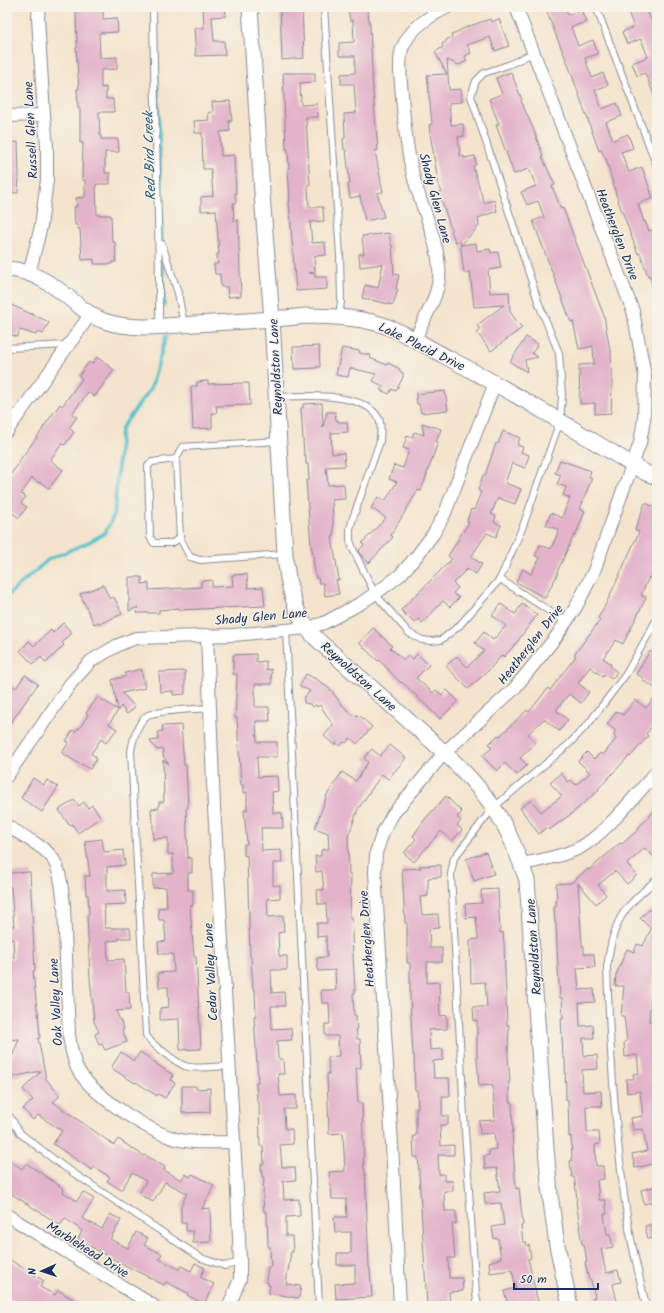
<svg xmlns="http://www.w3.org/2000/svg" width="664" height="1313" font-family="Kalam,sans-serif">
<style>
.lines{fill:none;stroke-linecap:round;stroke-linejoin:round}
.stream{stroke:#53c0cc;stroke-width:3.5}
.building{fill:#e3b3ca}
.service-casing{stroke:#888a96;stroke-width:8}
.minor-casing{stroke:#888a96;stroke-width:14}
.tertiary-casing{stroke:#888a96;stroke-width:17}
.service{stroke:#fff;stroke-width:6}
.minor{stroke:#fff;stroke-width:12}
.tertiary{stroke:#fff;stroke-width:15}
.labels{text-anchor:middle;stroke-width:3;stroke-linejoin:round;paint-order:stroke}
.street-label{font-size:13px;fill:#1b2f5e;stroke:#f7f3e8}
.water-label{font-size:14px;font-style:italic;fill:#2c5a7f;stroke:#f7f3e8}
</style>
<rect width="100%" height="100%" fill="#f7f3e8"/>
<filter id="ink" filterUnits="userSpaceOnUse"><feTurbulence type="fractalNoise" baseFrequency=".025" numOctaves="2"/><feDisplacementMap in="SourceGraphic" scale="8" xChannelSelector="R" yChannelSelector="G"/><feConvolveMatrix kernelMatrix="1 2 1 2 8 2 1 2 1" color-interpolation-filters="sRGB"/></filter>
<filter id="wash" filterUnits="userSpaceOnUse"><feTurbulence type="fractalNoise" baseFrequency=".012" numOctaves="4" result="noise"/><feDisplacementMap in="SourceGraphic" scale="16" xChannelSelector="R" yChannelSelector="G"/><feGaussianBlur stdDeviation="0.9" result="paint"/><feColorMatrix in="noise" values="0 0 0 0 0 0 0 0 0 0 0 0 0 0 0 0 0 1.4 0 .05"/><feComposite in="paint" operator="in"/></filter>
<g filter="url(#wash)">
<rect width="100%" height="100%" fill="#f4e4cd"/>
<g class="lines">
<g class="stream">
<path d="M156,28L164,305"/>
<path d="M7,596L49,559L87,543L105,533L114,515L121,429L151,388L166,336"/>
</g>
</g>
<g id="blocks">
<g class="building">
<path d="M78,7H101L103,8V19L117,18L118,32L99,33L100,58L117,57V69L101,70V88L106,87V99H113L114,112H99L100,136H101V139H118L119,152H105V173H110V184H96L97,215H111L112,242H115L116,262H112V264H94V259L82,260L80,229H78V225H75L74,207H77L76,198L85,197V180H82L83,143H80V108H78L77,89H79L76,48H77L76,10H78Z"/>
<path d="M203,7H225L226,16L212,17L214,41H224L225,55L196,56L194,28H204Z"/>
<path d="M280,7H302L304,58L282,60Z"/>
<path d="M348,7H367L370,26L373,92L378,150L375,151L383,192L377,193L384,217L365,221L360,196L350,198L348,184H350L346,150H344L343,139L345,138V134L344,114L356,113L354,84H341V74L355,73V56H339V43L354,42L353,20L350,21Z"/>
<path d="M545,7H565L568,15L581,10L586,22L571,27L578,46L593,40L598,54L585,58L592,78L603,73L608,85L595,90L602,109L617,103L622,116L606,122L613,140L628,134L633,148L621,152L629,172L642,167L653,198L638,204L644,222L645,221L649,231L657,228V291L655,292L650,276H648L640,253L638,254L616,195L606,158H605L601,150L599,151L568,64L555,33Z"/>
<path d="M626,7H646L657,36V102L645,73L637,76L632,63L648,57L641,39L627,44L622,32L634,27Z"/>
<path d="M490,19L491,22L499,19L509,46L495,51L490,37L467,45L471,53L465,56L467,61L459,65L447,60L449,90L461,89L462,102L449,103L451,125L463,124L464,136L458,137L460,156H464V158L475,156L476,165L473,166L484,203L494,200L497,211L478,218L479,226L461,245L476,243L477,251L490,249L491,253L498,252L501,268L488,270L490,293L509,292L510,312L522,328L491,351L477,333L480,330L477,325L504,305L474,307L470,272L464,273L460,241L455,242L439,192H442L437,182L438,181L431,139L429,125L432,124L427,75L447,74L435,52L443,47L442,44L446,42V40L452,37L451,35L467,27Z"/>
<path d="M511,72L522,100L521,101L533,128L543,156L542,157L555,185L552,186L561,209L563,208L604,316L610,350H611L612,384L611,413L595,414V403L580,404L579,365L594,364L593,346L579,349L573,321L571,322L533,221L544,217L538,201L527,205L521,192L536,186L529,169L514,174L496,125L499,124L489,99L502,94L496,78Z"/>
<path d="M283,73H315V82L300,83L301,105L317,104L318,117H306L310,185H308L309,207H323L324,221L310,222L312,243L325,242L326,255L314,256L315,272L309,273L315,274V277H327V289L296,291L291,227L289,201H290L288,168H289L288,149H286Z"/>
<path d="M230,101L232,121H229L230,131L220,132L221,156L234,155L236,194H235L236,203H233L234,221L238,220L241,296L228,297L227,287H221L220,274H215L214,264H218L217,254H219L216,210L201,211V197L213,196L211,169H203L202,133H195L194,121L209,120L208,113L213,112L212,102Z"/>
<path d="M18,142L19,176L18,193L7,192V143Z"/>
<path d="M389,233L391,245H392L394,274L399,275L396,289H398L393,305L362,298L365,285L378,288L383,264L360,267L359,254H364L362,236Z"/>
<path d="M7,303L49,322L43,334L37,331L36,335L20,330L17,337L7,333Z"/>
<path d="M526,337L538,344L532,353L538,357L525,360L527,372L510,362Z"/>
<path d="M319,346L320,367H316V368L294,369L293,347Z"/>
<path d="M342,348L360,351L359,353L371,355L370,358L387,365L388,363L400,369L399,371L403,373V377L396,391L392,389L389,394L380,390L383,386L373,381L376,374L350,368L348,377L336,375Z"/>
<path d="M97,357L114,370L94,397L88,392L72,414L77,417L69,428L74,432L65,445L62,444L50,460L63,470L49,488L40,482L39,483L32,478L21,494L26,497L21,503L27,507L19,518L7,509V479L20,462L19,461L43,429H42L60,404L62,406L82,379L79,376L89,362L92,364Z"/>
<path d="M208,381V384L249,383L250,405L216,406L217,413H212V428L193,429L191,386H197V382Z"/>
<path d="M445,391L448,410L421,413L419,404H417L416,394Z"/>
<path d="M322,403L323,428L327,412H335L336,420H338V422H347L348,432L331,433L332,454L344,453L345,466L326,467L328,485L344,484L345,499L332,500L334,537H332L339,580H336L339,594L325,596L323,583H319L318,578H316L313,560L314,559L311,546L306,481L309,480L308,464H306V455H304L301,408H303V404Z"/>
<path d="M422,423L441,429L436,442H438L421,491L418,490L391,535L393,537L369,563L361,555L359,550L364,545L362,543L386,518L371,508L378,497L385,501L397,482L389,479L394,465L403,468L409,450L403,448L407,436L412,438L414,432L424,435Z"/>
<path d="M503,431L520,438L517,445L523,447L521,452L529,455L525,468L512,463L505,483L521,489L515,504L498,498L491,514L496,516L494,522L501,525L496,537L487,533L471,557L482,564L476,574L467,569L453,583L458,588L453,593L459,598L450,607L443,601L422,623L419,619L414,623L401,610L452,559L448,556L469,522L467,521L471,509L474,510L481,492L478,490L483,475H485L496,443L498,444Z"/>
<path d="M560,460L591,471L589,477L592,478L580,509L585,511L575,536L574,535L557,572L558,573L545,598L516,582L523,569L531,574L540,558L535,556L540,545L551,549L559,530L546,525L551,513L562,518L570,498L563,495L566,487L557,484L561,475L555,473Z"/>
<path d="M645,503L657,508V581L649,577L641,595L646,598L623,644L616,640L603,658L611,664L610,666L617,672L612,679L604,674L603,677L590,667L578,683L589,692L581,703L569,694L556,710L568,720L559,731L544,719L528,734L536,743L520,758L527,765L517,775L505,763L497,771L482,756L492,748L489,744L498,735L500,736L527,710L529,712L548,688L550,690L576,656L574,655L600,620L598,618L607,602L639,532L635,530Z"/>
<path d="M247,574L248,588L263,587L265,606L179,610V608L159,610V613H137L138,607L129,611V577H142V584L149,583V590L201,587V581L212,580V587L233,586L232,575Z"/>
<path d="M103,585L110,599L114,597L122,614L99,624L98,622L94,624L80,594Z"/>
<path d="M501,604L515,614L522,604L537,615L517,642L504,657L502,655L489,670L468,689L446,666L457,656L467,667L484,651L475,643L484,632L493,640L506,626L492,615Z"/>
<path d="M63,623L72,633L62,643L64,645L46,663L41,657L33,664L20,651L29,641L34,646L51,630L53,633Z"/>
<path d="M373,628L392,646L390,648L404,660L408,655L413,659L417,654L429,665L416,678L433,693L436,690L442,695L447,690L458,701L440,719L402,682L401,683L379,660L378,661L359,643Z"/>
<path d="M650,651L657,656V689L642,680L644,678L636,674Z"/>
<path d="M256,654V662L266,661V670L271,669L272,684H255V707H269L270,721H256L257,742H277V757H257L258,777L277,776L278,791L272,792L273,813H282L283,828H261L262,851L281,850L282,863H273V886L280,885V898L267,899L268,917L283,916L284,932L278,933L279,956H287V970H271L272,993L284,992L285,1006H271L272,1029L291,1028L292,1040L277,1041L278,1059H283L284,1074H278L280,1096L296,1095V1109H284L285,1129H292L293,1144L280,1145L282,1167H295L296,1180L283,1181L284,1200L299,1199L300,1216L286,1217V1236H292L293,1252H291L286,1284L301,1286L299,1298L269,1293L270,1285H268V1282H266L268,1267H271L270,1247H268L267,1212H264L263,1197L264,1177H262L261,1164H264L263,1146H260L259,1102H257L256,1082H258L254,1016H256L255,990H253L251,957H250L247,855L244,856V844H247L244,810H247V792L243,793V785H241L237,718H235L237,674H233V655Z"/>
<path d="M141,669L145,688L122,693L135,707L127,714L121,706L109,724L117,729L106,743L101,739L91,754L96,757V760L90,769L82,764L81,765L62,753L69,742L66,741L73,730L75,732L78,728L79,729L88,715L86,713L98,697L118,710L112,680L126,676L125,673Z"/>
<path d="M185,671V694L173,695V691L160,692L159,672Z"/>
<path d="M306,674L318,680L331,690L341,704L355,717L357,715L359,717L360,716L372,727L357,744L350,738L346,743L344,742L340,746L336,743L334,745L324,736L333,725L320,705L317,707L316,705L312,707L310,704L304,703V698L310,691L300,686Z"/>
<path d="M25,675L38,684L7,728V682L16,688Z"/>
<path d="M657,694V721L646,734L648,736L630,757L629,756L598,789L599,790L571,814L549,830L547,827L539,834L520,808L531,800L541,812L562,796L550,783L561,773L568,782L571,780L576,785L590,773L578,761L587,752L594,759L600,753L603,755L616,739L614,735L615,730L607,724L617,711L623,715L635,700L646,708Z"/>
<path d="M181,725L184,765H186L188,808L186,809L188,858H192V873H188V890H193V905L190,906L194,957H196L201,1049L180,1050L179,1019L160,1020V1008L169,1007L168,987H159L158,973L174,972L173,954H159L158,942L166,941L164,920H159L158,908L167,907L166,887L153,888V874L173,873V854H168V838L153,839V821L152,822L151,809L159,808V802H164L163,760L169,764L163,756V749L157,750L150,741L158,740V732L163,731L162,726Z"/>
<path d="M390,745L406,758L388,779L382,774L358,809L348,837L349,874H351L350,917H352L353,935H352L355,993H353L354,1015H356L357,1039H360L361,1068H356L358,1103H362L364,1170H365L369,1268H370L372,1297L336,1299L335,1284L355,1283V1265H337V1253H351V1232H335L334,1217H347L346,1199H332L331,1185H330L329,1172L345,1171L343,1133L329,1134L327,1074H329L328,1057L339,1056L338,1036H325V1024H330L329,1003H322L321,990H336L335,970L318,971L317,958L327,957L326,936L317,937V923H327L326,904H318L317,890H324L322,871L316,872L315,856H321V850L329,849L328,833L315,828L327,795L342,772L356,781L368,762L364,758L372,749L380,756Z"/>
<path d="M33,778L44,785L47,780L58,787L42,812L21,798Z"/>
<path d="M446,796L462,812L457,817L461,821L457,825L462,830L452,841L441,831L414,862L404,853L416,839L413,836L425,819Z"/>
<path d="M74,800L79,806L84,802L88,808L92,805L101,817L78,833L72,824L69,825L59,810Z"/>
<path d="M657,808V860L645,848L627,864L637,875L627,884L615,871L598,885L606,895L596,904L578,883L582,946H584V954H594L595,967L577,968L579,990L594,989L595,1002L579,1003L580,1026L593,1025L594,1038H583L584,1056L597,1055L598,1069L582,1070L583,1092L601,1091L602,1106H586L587,1132H599L600,1144L595,1145L596,1166H603L604,1179L597,1180L599,1200H605L607,1214H604L607,1234H610L613,1247L601,1249L606,1273L618,1270L621,1282L613,1284L618,1306H594L593,1298L595,1297L591,1280H589L585,1262H587L584,1244H582L579,1227H580L576,1201L577,1200L575,1182L574,1177H572L570,1161H572L571,1136L569,1137L568,1100H566L565,1058H563L561,1018H563L562,998H560L558,968L556,923H555L554,907H556V901H557L556,884L571,883L588,869L589,870L620,843L622,844L639,829L638,828Z"/>
<path d="M102,839L104,852L123,850L125,865L107,867V891L125,890L126,904L104,905L105,928H130L131,938H119V940L107,941L108,960L124,959L126,992H129L130,1010L116,1011L124,1029L122,1030L127,1042L105,1050L102,1044L99,1045L95,1034L99,1032L94,1022L90,978L87,915H89L88,895H86L85,876H90L85,841Z"/>
<path d="M486,852L494,874L474,881L466,859Z"/>
<path d="M441,865V877L428,878V896L420,897L422,915L438,914L439,928L429,929L430,948H442V962H427V983L439,982L440,1016L447,1015V1029L429,1030L430,1050L443,1049V1060L433,1061L434,1078H449L450,1096H442V1116H448V1125H440L441,1146L454,1145V1155H438L439,1174H444V1181H453V1191H444L445,1211H456V1224H452L455,1258H448L449,1278H462L463,1291L449,1292L450,1306H427L418,1157H414L413,1136H416V1108H418L417,1090H415L414,1055H413L410,997V963H407V923H405L402,869L421,868L419,866Z"/>
<path d="M30,872L35,971H33L37,1010H38L40,1038H38L46,1079L60,1096L53,1102L114,1145L118,1139L144,1156L145,1155L165,1167L164,1170L181,1180L185,1174L190,1177L192,1174L214,1185L202,1209L210,1208L211,1242L193,1243V1231H186V1223H181V1206L187,1193L165,1182L153,1202L139,1194L146,1181L132,1173L121,1190L107,1181L110,1177L94,1167L92,1170L53,1144L62,1131L38,1115L33,1120L23,1109L33,1100L23,1089L41,1071L7,1078V1062H10L19,1039L7,1040V993H9L7,959L14,958L13,939L7,940V926H14L11,887H7V877H10V873Z"/>
<path d="M498,889L500,933L503,932L504,944L507,1025H509L508,1057L510,1081H509V1102H512L513,1132H512L515,1178L516,1189L519,1188L523,1225L521,1226L523,1242H526L527,1246L529,1245L531,1258L528,1259L538,1302L521,1306H508L504,1291L516,1288L512,1270L490,1273L489,1262L501,1258L498,1238L494,1239L492,1227L504,1225L501,1203L485,1204L484,1193L500,1191L497,1168L485,1169L484,1156L489,1155V1150L496,1149L494,1133L480,1134L479,1121L495,1120L493,1087H492V1085L479,1086L477,1060V1020L474,1021L473,1007H487L485,982L471,983L470,940L478,939L476,917L466,918L465,904L482,903L481,890Z"/>
<path d="M650,909L657,916V915V978L653,976L649,1021H652L657,1068V1163L635,1168L632,1154L647,1151L643,1129L633,1130L631,1118L643,1116L640,1091L627,1093L626,1079H634L633,1074L639,1073L637,1055L625,1057L624,1042L627,1041L624,1016H621L624,986H615L616,975L627,949L634,952L637,944L643,946L651,929L640,918Z"/>
<path d="M121,1052L134,1061L140,1052L151,1059L150,1060L173,1075L171,1080L175,1083L165,1098L158,1094L157,1096L136,1082L135,1083L111,1068Z"/>
<path d="M182,1086H196V1089L210,1088V1112L182,1113Z"/>
<path d="M7,1159L22,1169L26,1163L64,1189L63,1192L77,1201L83,1192L94,1199L82,1218L102,1229L110,1214L121,1220L110,1239L128,1248L136,1232L148,1238L144,1245L162,1254L159,1259L179,1269L181,1266L191,1271L195,1263L205,1268L200,1277L214,1284L204,1304L187,1295L188,1293L166,1282L164,1285L107,1256L78,1239L82,1231L65,1218L60,1225L7,1191Z"/>
<path d="M657,1186V1201L644,1204L641,1190Z"/>
<path d="M657,1223V1237L648,1239L645,1226Z"/>
<path d="M7,1258L44,1281L40,1287L55,1295L58,1290L84,1306H7Z"/>
</g>
</g>
</g>
<g filter="url(#ink)">
<use href="#blocks" fill-opacity="0" stroke="#888a96" stroke-width="1"/>
<g class="lines">
<g class="service-casing">
<g id="service">
<path d="M153,7C154,113 160,220 159,326"/>
<path d="M324,7L340,256L341,301L339,317"/>
<path d="M596,7L657,166"/>
<path d="M162,244L178,293L184,325"/>
<path d="M7,348L67,345"/>
<path d="M277,397C302,396 366,391 379,419C382,426 380,434 380,441L353,518L350,529V540L353,549L375,594L409,633L422,640L430,641L441,640L459,626L500,579L523,526L560,421L562,396L559,353L539,304L471,96L476,81L484,73L508,65L533,53"/>
<path d="M176,459L152,462L148,466L150,537L154,543H172L180,538L176,459L182,447L279,441"/>
<path d="M180,538L190,557L200,560L285,554"/>
<path d="M500,579L566,622"/>
<path d="M286,630L319,1306"/>
<path d="M210,708C197,709 158,710 148,715C137,722 133,740 131,751L146,1035C151,1043 156,1047 164,1052C170,1057 178,1063 185,1066C199,1070 216,1066 230,1066"/>
<path d="M7,1113L21,1134L60,1164L201,1258L225,1266L240,1262"/>
<path d="M478,1306L476,1294L464,1116L451,874L454,858L493,808L569,744L589,723L626,674L657,619"/>
<path d="M646,1306C640,1279 633,1251 628,1223C615,1138 610,1052 607,967C610,946 614,924 627,908C636,897 647,888 657,879"/>
</g>
</g>
<g class="minor-casing">
<g id="minor">
<path d="M7,116L44,115"/>
<path d="M29,274L41,226L47,180V145L44,115L38,18L39,7"/>
<path d="M415,340C424,317 442,293 439,266C436,236 422,208 414,179C407,152 404,123 402,95C401,81 398,63 402,49C409,29 429,16 448,7"/>
<path d="M7,431L90,315"/>
<path d="M207,635L214,807L237,1191L240,1262V1279L229,1306"/>
<path d="M7,776L71,683L91,661L118,645L136,638L233,635L307,628L324,623L361,603L383,588L400,575L416,557L434,533L445,513L495,383"/>
<path d="M7,826C18,833 47,848 53,859C61,872 62,890 64,905L69,1035C71,1047 72,1057 77,1068C90,1094 148,1131 176,1139C194,1144 215,1142 234,1142"/>
<path d="M521,864C539,861 558,857 575,850C600,840 639,792 657,771"/>
<path d="M7,1215L154,1306"/>
<path d="M400,1306L392,1145L375,872L376,853L383,832L393,814L445,752L514,689L556,637L576,607L594,571L640,443L644,419L645,376L633,311L516,7"/>
</g>
</g>
<g class="tertiary-casing">
<g id="tertiary">
<path d="M250,7L263,208L272,319L285,554C287,579 292,607 307,628C311,634 317,639 322,644C352,670 382,697 411,723C442,750 478,781 499,816C511,836 519,858 527,880L546,1148L550,1194L557,1245L570,1306"/>
<path d="M7,269C33,270 55,286 74,302C83,309 92,317 104,321C133,331 165,326 194,324C232,322 269,320 306,316C329,316 353,317 376,323C402,330 427,347 452,360C518,395 582,434 646,473L657,477"/>
</g>
</g>
<use href="#service" class="service"/>
<use href="#minor" class="minor"/>
<use href="#tertiary" class="tertiary"/>
</g>
</g>
<g class="labels">
<g class="street-label">
<text transform="translate(30 130) rotate(-93)" y="5">Russell Glen Lane</text>
<text transform="translate(436 198) rotate(75)" y="5">Shady Glen Lane</text>
<text transform="translate(618 234) rotate(69)" y="5">Heatherglen Drive</text>
<text transform="translate(422 346) rotate(26)" y="5">Lake Placid Drive</text>
<text transform="translate(275 367) rotate(-93)" y="5">Reynoldston Lane</text>
<text transform="translate(261 616) rotate(-5)" y="5">Shady Glen Lane</text>
<text transform="translate(530 644) rotate(-52)" y="5">Heatherglen Drive</text>
<text transform="translate(359 676) rotate(42)" y="5">Reynoldston Lane</text>
<text transform="translate(366 939) rotate(-94)" y="5">Heatherglen Drive</text>
<text transform="translate(533 947) rotate(-94)" y="5">Reynoldston Lane</text>
<text transform="translate(210 972) rotate(-93)" y="5">Cedar Valley Lane</text>
<text transform="translate(55 1002) rotate(-93)" y="5">Oak Valley Lane</text>
<text transform="translate(88 1249) rotate(32)" y="5">Marblehead Drive</text>
</g>
<g class="water-label">
<text transform="translate(149 156) rotate(-92)" y="5">Red Bird Creek</text>
</g>
</g>
<rect width="664" height="1313" fill="none" stroke="#f7f3e8" stroke-width="24"/>
<g transform="translate(42 1271) rotate(267)" stroke="#f7f3e8" stroke-width="3" paint-order="stroke">
<path d="M0-3L7 15L0 10L-7 15Z" fill="#1b2f5e"/>
<text y="-6" font-size="11" font-weight="bold" text-anchor="middle" fill="#1b2f5e">N</text>
</g>
<path d="M514 1283v6h84v-6" fill="none" stroke="#1b2f5e" stroke-width="2"/>
<text x="520" y="1283" font-size="12" fill="#1b2f5e" stroke="#f7f3e8" stroke-width="3" paint-order="stroke">50 m</text>
</svg>
